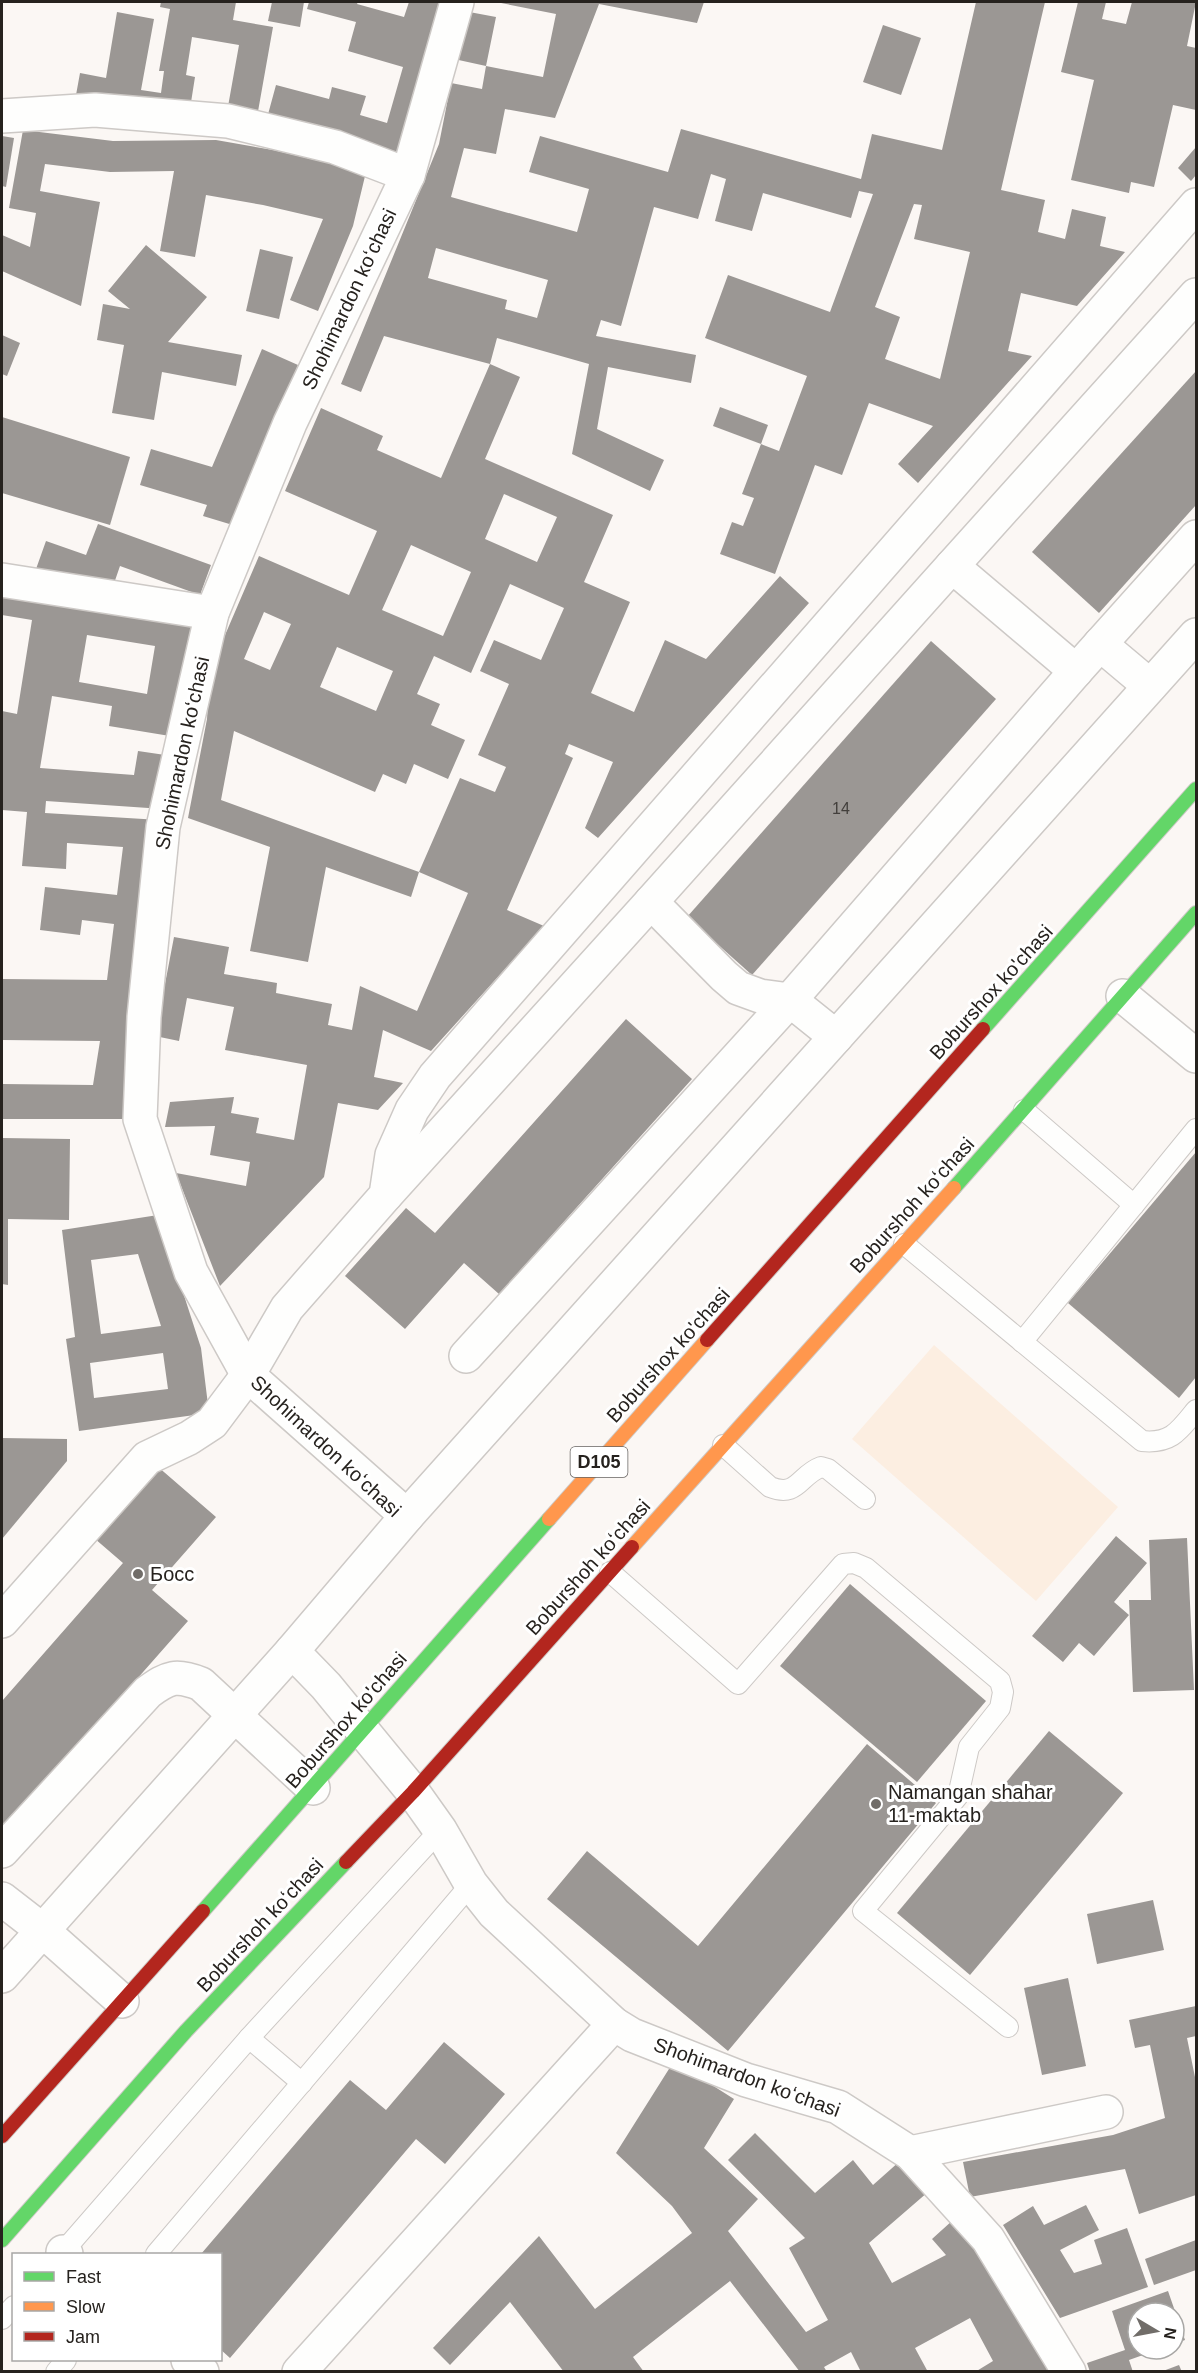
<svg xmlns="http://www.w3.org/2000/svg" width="1198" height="2373" font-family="Arial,sans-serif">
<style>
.green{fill:#fceee1}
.building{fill:#9b9794;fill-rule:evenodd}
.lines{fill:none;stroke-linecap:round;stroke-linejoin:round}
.lane-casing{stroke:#cdc9c6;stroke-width:22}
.street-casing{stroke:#cdc9c6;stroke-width:36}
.fast-casing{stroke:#cdc9c6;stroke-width:16}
.slow-casing{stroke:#cdc9c6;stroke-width:16}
.jam-casing{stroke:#cdc9c6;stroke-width:16}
.lane{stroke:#fefefd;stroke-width:20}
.street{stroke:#fefefd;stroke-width:33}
.fast{stroke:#63d668;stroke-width:14}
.slow{stroke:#ff974d;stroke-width:14}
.jam{stroke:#b3261e;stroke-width:14}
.poi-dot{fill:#716d69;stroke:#fff;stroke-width:2}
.labels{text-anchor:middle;stroke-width:6;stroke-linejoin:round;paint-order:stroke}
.number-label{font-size:16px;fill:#433f3c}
.shield{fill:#fff;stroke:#676462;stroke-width:1.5}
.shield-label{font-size:18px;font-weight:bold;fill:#26221e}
.street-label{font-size:20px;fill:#26221e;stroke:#fff}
.poi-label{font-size:20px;fill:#26221e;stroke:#fff;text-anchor:start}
</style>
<rect width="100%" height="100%" fill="#fbf7f4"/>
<path class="green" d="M934,1345L1118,1507L1036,1601L852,1439Z"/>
<g class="building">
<path d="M161,2H236L233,20L273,27L257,117L227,112L239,45L192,37L186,75L195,77L189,115L74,106L80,73L106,78L117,12L154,19L141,90L161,93L164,71H159L170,9L160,7Z"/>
<path d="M272,2H304L300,27L268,21Z"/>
<path d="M309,2H358L357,4L404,17L409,2H444L401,156L267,118L276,85L329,99L332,87L366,96L360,115L387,123L403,67L348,51L356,22L307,9Z"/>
<path d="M496,2H704L697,23L599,4L555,118L505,109L496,154L464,148L451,197L577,232L589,189L529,172L540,136L668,172L681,129L861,179L872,134L942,150L976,2H1045L1001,190L1045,200L1038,232L1065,239L1072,209L1106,217L1100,246L1125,252L1077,306L1021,293L1008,351L1032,356L918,483L898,464L933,426L869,403L842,475L815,465L775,574L720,554L732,522L743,526L754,498L742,494L761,444L779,451L807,376L705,338L728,275L830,312L873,194L859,191L851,218L763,193L752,231L715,221L726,179L711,174L698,219L654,207L621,326L601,320L596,336L696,355L691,383L608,367L597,429L664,460L650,491L572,454L589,364L497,338L490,364L384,336L361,392L341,384L439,144L451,83L482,89L486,66L454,59L464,11L496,17L486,66L543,77L556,14ZM914,204L922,205L914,239L970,252L940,379L885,359L900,317L875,307ZM436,248L548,280L537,318L505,309L507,300L428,278Z"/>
<path d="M1078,2H1106L1102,19L1126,24L1132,2H1196L1187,46L1196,48V110L1173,105L1154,187L1131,182L1129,193L1071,180L1094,80L1061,72Z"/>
<path d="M883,25L921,38L901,95L863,82Z"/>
<path d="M23,130L113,141L216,140L273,150L366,172L353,226L318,311L290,300L323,219L263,205L206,195L195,257L160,251L174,171L110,172L45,164L40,191L100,202L81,306L2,271V235L30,247L36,213L9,208Z"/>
<path d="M2,136L14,138L6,187L2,186Z"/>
<path d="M1196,147V175L1191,181L1178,168Z"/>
<path d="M146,245L207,297L168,342L242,355L236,386L162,372L154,420L112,413L124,345L97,340L103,304L130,309L108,291Z"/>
<path d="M260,249L293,257L279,319L246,311Z"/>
<path d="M2,335L20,343L7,376L2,374Z"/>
<path d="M262,349L298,365L263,448L236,526L203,516L207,505L140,485L151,449L212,467Z"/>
<path d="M490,364L520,377L485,459L613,515L584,582L630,602L591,693L634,712L665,640L706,659L780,576L809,603L598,838L585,828L613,762L569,744L565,754L573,758L507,910L544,926L431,1051L383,1030L374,1077L403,1083L378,1110L338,1103L324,1177L220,1286L176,1173L246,1186L250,1162L210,1155L215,1126L165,1127L170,1102L234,1097L231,1113L259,1118L256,1133L294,1140L307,1065L225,1050L234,1007L187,998L179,1041L155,1036L174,937L229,947L224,974L277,983L276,993L332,1004L328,1025L352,1030L360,986L417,1011L468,893L419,872L460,778L495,792L506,767L478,755L509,684L480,671L494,640L541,660L564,608L510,584L471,673L434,656L417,694L440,704L431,725L465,740L448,779L414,764L406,784L383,774L375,792L234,731L221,800L419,872L411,897L326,867L308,962L250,951L270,847L188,818L207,719L210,670L259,556L349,595L377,531L285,491L321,408L383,436L377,450L441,478ZM504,494L557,517L537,562L485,539ZM411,545L471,572L443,636L382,610ZM264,612L291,624L270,670L244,659ZM337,647L393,671L376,711L320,687Z"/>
<path d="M1196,371V505L1099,613L1032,552Z"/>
<path d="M720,407L768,425L761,444L713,426Z"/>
<path d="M2,417L130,457L110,525L2,493Z"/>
<path d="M98,524L211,565L200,595L120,566L110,595L36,569L46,541L86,555Z"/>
<path d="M2,595L194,627L176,737L109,726L112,706L52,696L40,768L134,775L138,751L172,756L163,809L46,801L45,813L160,820L123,1119H2V1084L93,1085L100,1041L2,1040V979L107,980L114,924L82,920L80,935L40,930L45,887L117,895L123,847L67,843L66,869L22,866L27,812L2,810V711L17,714L32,620L2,615ZM87,635L155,646L147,694L79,682Z"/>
<path d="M931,641L996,699L752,975L687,917Z"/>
<path d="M626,1019L692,1079L499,1294L464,1263L405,1329L345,1276L406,1208L435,1233Z"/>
<path d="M2,1138L70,1139L69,1220L8,1219V1285L2,1284Z"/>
<path d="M1196,1152V1377L1179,1398L1068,1303Z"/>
<path d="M158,1215L201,1348L209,1413L79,1431L66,1339L75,1337L62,1230ZM138,1254L161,1326L101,1334L91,1260ZM163,1353L168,1389L94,1398L90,1363Z"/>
<path d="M2,1438L67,1439V1461L2,1539Z"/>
<path d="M157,1466L216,1517L152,1590L188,1621L3,1831L2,1701L123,1563L94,1538Z"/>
<path d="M1116,1536L1147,1563L1114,1602L1129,1615L1094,1656L1079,1643L1063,1662L1032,1636Z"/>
<path d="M1187,1538L1194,1690L1133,1692L1129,1600H1151L1149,1540Z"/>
<path d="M850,1584L986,1701L917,1782L780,1666Z"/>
<path d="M1049,1731L1123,1793L970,1975L897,1913Z"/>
<path d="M867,1744L936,1803L728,2051L547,1899L587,1851L698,1946Z"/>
<path d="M1153,1900L1164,1950L1097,1964L1087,1914Z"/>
<path d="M1068,1978L1086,2066L1042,2075L1024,1988Z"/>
<path d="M1196,2006V2036L1187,2038L1196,2082V2195L1139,2214L1125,2169L970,2197L963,2162L1113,2135L1165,2118L1150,2045L1135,2048L1129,2020Z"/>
<path d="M444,2042L505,2094L445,2164L416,2139L230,2358L220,2349V2254H201L350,2080L386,2110Z"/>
<path d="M674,2061L734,2099L704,2148L758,2199L728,2231L806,2332L828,2320L789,2248L805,2238L728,2160L755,2133L815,2193L853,2160L873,2185L900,2161L928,2192L869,2243L892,2283L946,2255L932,2239L953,2220L1000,2272L1053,2372H975L993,2361L970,2318L915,2348L928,2372H861L851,2352L824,2367L827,2372H800L730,2281L633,2357L644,2372H564L510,2302L450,2365L433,2348L539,2236L595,2309L692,2233L672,2206L616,2153Z"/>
<path d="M1086,2205L1099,2230L1060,2250L1074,2273L1102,2264L1094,2240L1127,2228L1148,2287L1060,2318L1003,2225L1033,2206L1044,2225Z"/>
<path d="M1196,2240V2270L1154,2285L1145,2259Z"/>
<path d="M1168,2291L1185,2340L1174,2344V2313H1138V2349H1160L1129,2360L1133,2372H1090L1087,2363L1125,2350L1112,2311Z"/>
<path d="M1179,2365L1182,2372H1163V2371Z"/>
</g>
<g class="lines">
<g class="lane-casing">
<g id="lane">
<path d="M1024,1110L1134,1205"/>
<path d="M904,1244L1142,1441C1171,1444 1179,1431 1196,1410"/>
<path d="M1022,1342L1196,1129"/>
<path d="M723,1445L770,1487C798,1498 799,1475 821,1467L828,1469L865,1499"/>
<path d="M610,1572L738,1684L843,1564L854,1563L866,1568L1000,1681L1003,1692L1000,1708L969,1747L958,1796L863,1911L1008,2027"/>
<path d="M249,2038L302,2083"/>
<path d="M61,2254L249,2038L440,1830"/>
<path d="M156,2254L471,1884"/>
<path d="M2,2319L14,2306"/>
<path d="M56,2372L66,2360"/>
</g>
</g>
<g class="street-casing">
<g id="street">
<path d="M2,116L95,110L228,121L335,147L408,175L290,423L212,613L163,827L144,1017L140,1119L191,1272L248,1375L407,1516L292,1651L326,1686L413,1792L440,1830L471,1884L494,1913L614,2024L632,2035L746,2080L838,2107L910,2153L988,2239L1069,2372"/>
<path d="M408,175L457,2"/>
<path d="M952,566L1196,295"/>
<path d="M2,580L212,613"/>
<path d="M1100,644L1150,686"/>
<path d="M1123,996L1196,1056"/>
<path d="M836,1037L790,1000L760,996L738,988L724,976L651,902L952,566L1076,671"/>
<path d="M386,1195L651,902"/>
<path d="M466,1356L790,1000L1076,671L1196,537"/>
<path d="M407,1516L1196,635"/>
<path d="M2,1621L147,1458L189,1438L212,1423L248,1375L287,1308L386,1195L392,1155L412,1110L435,1076L1196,205"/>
<path d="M2,1851L148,1692C169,1677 176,1674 201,1684L313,1788"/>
<path d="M2,1899L42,1930L122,2001"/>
<path d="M2,1976L292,1651"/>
<path d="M910,2153L1106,2112"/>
<path d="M63,2252L66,2254"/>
<path d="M188,2360L202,2372"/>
<path d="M299,2372L614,2024"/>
</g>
</g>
<g class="fast-casing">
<g id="fast">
<path d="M983,1029L1196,789"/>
<path d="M954,1188L1196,913"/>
<path d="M203,1911L549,1519"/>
<path d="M2,2240L186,2031L346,1862"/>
</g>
</g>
<g class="slow-casing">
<g id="slow">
<path d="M549,1519L707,1340"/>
<path d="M632,1547L954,1188"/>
</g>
</g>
<g class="jam-casing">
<g id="jam">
<path d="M707,1340L983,1029"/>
<path d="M346,1862L413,1792L632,1547"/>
<path d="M2,2136L203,1911"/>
</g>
</g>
<use href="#lane" class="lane"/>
<use href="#street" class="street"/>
<use href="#fast" class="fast"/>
<use href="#slow" class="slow"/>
<use href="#jam" class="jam"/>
</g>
<g class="poi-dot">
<circle cx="138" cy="1574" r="6"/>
<circle cx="876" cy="1804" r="6"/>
</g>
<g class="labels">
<g class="number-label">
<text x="841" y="814">14</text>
</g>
<rect class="shield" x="570.5" y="1447" width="57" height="30" rx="4.5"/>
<g class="shield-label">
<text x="599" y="1468">D105</text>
</g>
<g class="street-label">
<text transform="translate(349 299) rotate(-65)" y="7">Shohimardon koʻchasi</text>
<text transform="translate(182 753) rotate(-78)" y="7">Shohimardon koʻchasi</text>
<text transform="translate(991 992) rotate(-48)" y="7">Boburshox ko'chasi</text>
<text transform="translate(912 1205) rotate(-48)" y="7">Boburshoh koʻchasi</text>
<text transform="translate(668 1355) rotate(-48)" y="7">Boburshox ko'chasi</text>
<text transform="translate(326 1446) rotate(43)" y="7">Shohimardon koʻchasi</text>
<text transform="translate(588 1567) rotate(-48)" y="7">Boburshoh koʻchasi</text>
<text transform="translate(346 1720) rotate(-49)" y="7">Boburshox ko'chasi</text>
<text transform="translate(260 1925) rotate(-47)" y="7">Boburshoh koʻchasi</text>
<text transform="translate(747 2077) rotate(20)" y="7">Shohimardon koʻchasi</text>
</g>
<g class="poi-label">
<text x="150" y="1581">Босс</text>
<text x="888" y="1799">Namangan shahar<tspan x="888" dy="23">11-maktab</tspan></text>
</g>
</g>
<rect width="1198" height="2373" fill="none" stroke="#26221e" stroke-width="6"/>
<rect x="12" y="2253" width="210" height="108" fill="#ffffff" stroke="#a8a7a5" stroke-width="1.5"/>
<rect x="24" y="2272" width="30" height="9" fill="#63d668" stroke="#a8a7a5" stroke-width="1.5"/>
<text x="66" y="2283" font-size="18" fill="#26221e">Fast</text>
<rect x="24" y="2302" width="30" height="9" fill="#ff974d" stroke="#a8a7a5" stroke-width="1.5"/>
<text x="66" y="2313" font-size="18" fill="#26221e">Slow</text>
<rect x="24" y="2332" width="30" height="9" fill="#b3261e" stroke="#a8a7a5" stroke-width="1.5"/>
<text x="66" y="2343" font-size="18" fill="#26221e">Jam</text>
<g transform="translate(1156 2331) rotate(100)"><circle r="28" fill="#ffffff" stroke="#a8a7a5" stroke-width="1.5"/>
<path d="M0-4.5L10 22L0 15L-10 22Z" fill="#716d69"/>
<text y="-9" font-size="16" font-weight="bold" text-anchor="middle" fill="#26221e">N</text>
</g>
</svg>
